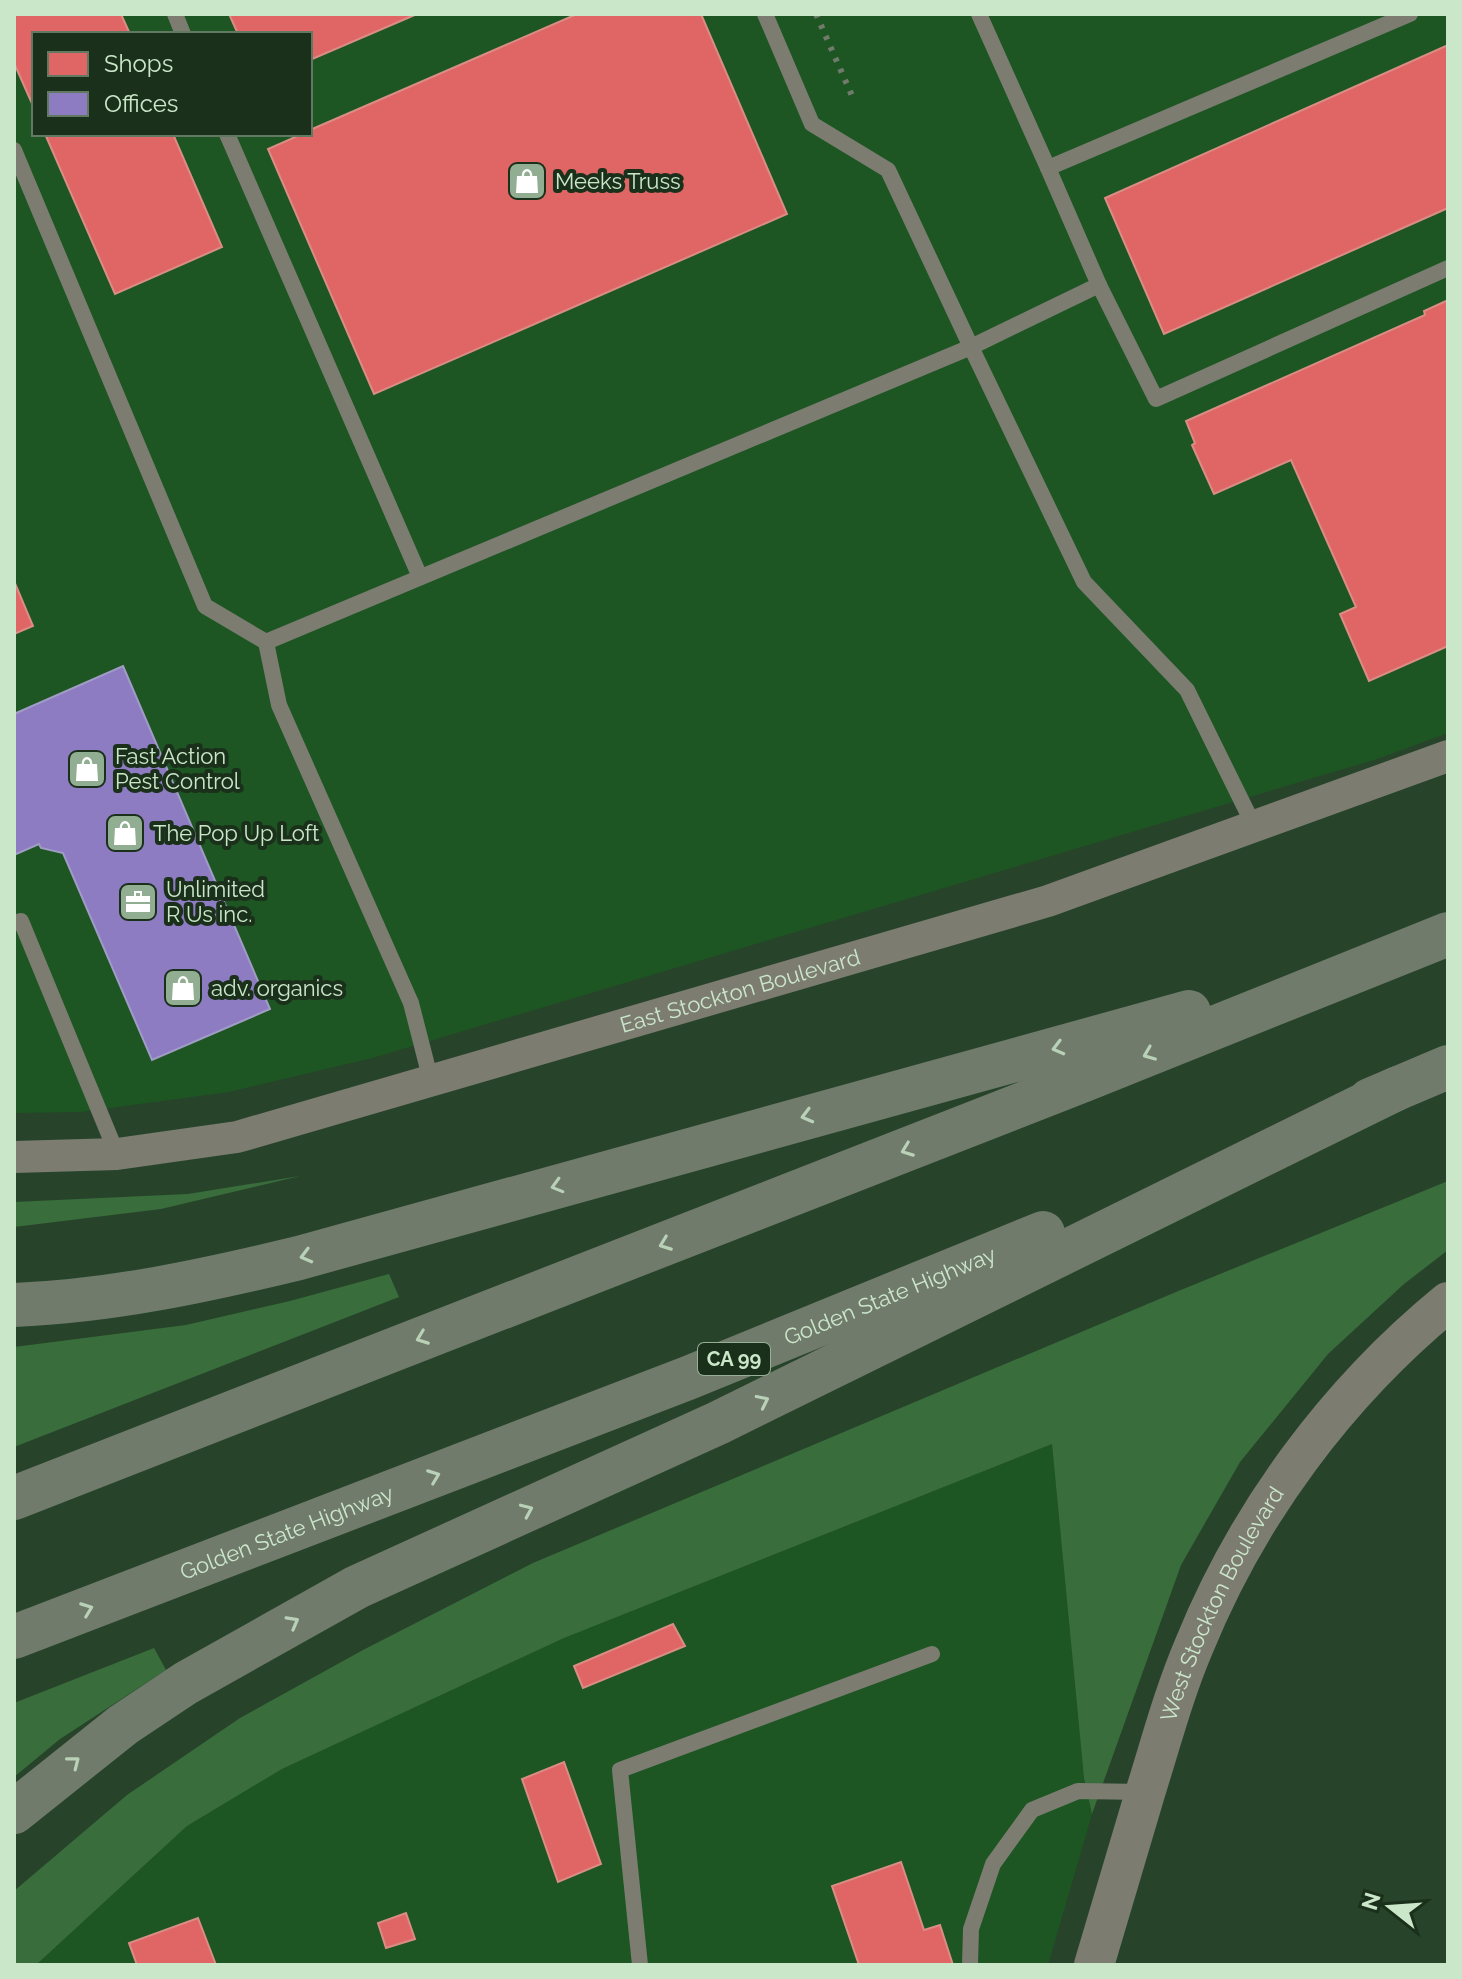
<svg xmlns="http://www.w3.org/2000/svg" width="1462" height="1979" font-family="Raleway,sans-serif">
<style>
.built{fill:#1d5623;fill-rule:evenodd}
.green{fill:#396e3c}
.shops{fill:#e06666;stroke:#da8d84;stroke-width:2}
.offices{fill:#8e7cc3;stroke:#a09cc5;stroke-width:2}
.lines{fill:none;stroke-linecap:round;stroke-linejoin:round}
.service{stroke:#7c7c71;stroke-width:16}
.minor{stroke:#7c7c71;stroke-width:32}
.tertiary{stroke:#7c7c71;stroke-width:40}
.motorway{stroke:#707b6b;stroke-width:44}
.rail{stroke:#717b6b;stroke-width:6;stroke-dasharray:4 8;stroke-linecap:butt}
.oneway{stroke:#b9d1b7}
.labels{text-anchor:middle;stroke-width:8;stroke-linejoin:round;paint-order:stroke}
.shield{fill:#1a301a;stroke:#96b095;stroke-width:2}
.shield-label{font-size:20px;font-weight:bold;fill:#cbe7ca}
.poi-label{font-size:22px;fill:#cbe7ca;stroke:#1a301a;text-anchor:start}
.street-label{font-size:22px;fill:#cbe7ca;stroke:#1a301a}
</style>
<rect width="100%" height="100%" fill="#27442a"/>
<g class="built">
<path d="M14,14H1448V733L1377,759L376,1057L229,1092L80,1112L14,1113ZM34,34H310V134H34Z"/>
<path d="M1052,1444L1084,1778L1092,1814L1048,1965H36L187,1826L282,1769L564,1638Z"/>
</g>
<g class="green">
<path d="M300,1176L161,1209L14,1227V1202L188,1194Z"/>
<path d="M1448,1181V1250L1404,1284L1328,1354L1240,1462L1181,1565L1092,1814L1084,1778L1052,1444L564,1638L282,1769L187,1826L36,1965H14V1891L127,1795L240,1718L363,1650L533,1563L1176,1292Z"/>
<path d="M389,1274L399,1297L14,1447V1347L186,1325L290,1301Z"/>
<path d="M154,1648L166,1670L60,1739L14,1777V1703Z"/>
</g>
<g class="shops">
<path d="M14,14H121L130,34H34V108L14,63Z"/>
<path d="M229,14H417L310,60V34H238Z"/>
<path d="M577,14H701L787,214L374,394L268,149L302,134H310V130Z"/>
<path d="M1448,45V208L1164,334L1105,198Z"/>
<path d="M45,134H173L222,247L115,294Z"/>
<path d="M1448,300V646L1369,681L1340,614L1356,607L1291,460L1214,494L1192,445L1195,443L1186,421L1425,315L1424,311Z"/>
<path d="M14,581L33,626L14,634Z"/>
<path d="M673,1624L685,1646L583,1688L574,1666Z"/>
<path d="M564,1762L601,1864L558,1882L522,1779Z"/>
<path d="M901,1862L924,1930L940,1925L953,1965H859L832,1886Z"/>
<path d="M406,1913L415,1939L386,1948L378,1923Z"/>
<path d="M198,1918L216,1965H137L129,1943Z"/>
</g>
<path class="offices" d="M123,666L270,1009L152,1060L63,853L41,848L39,844L14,855V714Z"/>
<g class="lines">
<g class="service">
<path d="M175,14L183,34"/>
<path d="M765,14L812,124L888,170L971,347L1099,285L1048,168L1410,14"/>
<path d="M979,14L1048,168"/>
<path d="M227,134L420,577"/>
<path d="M14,150L205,606L266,642"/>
<path d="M1099,285L1156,399L1448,268"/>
<path d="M14,923L21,921L117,1154"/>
<path d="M431,1081L411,1003L279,705L266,642L971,347L1084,582L1187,690L1254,826"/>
<path d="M640,1965L620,1770L932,1654"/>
<path d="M970,1965L971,1929L993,1864L1032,1810L1078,1791L1144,1792"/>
</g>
<path class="minor" id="s1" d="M14,1157L117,1154L237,1137L1048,901L1448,756"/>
<path class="tertiary" id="s2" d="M1094,1965C1111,1907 1129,1849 1146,1790C1161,1742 1174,1693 1194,1646C1248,1513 1337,1393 1448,1302"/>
<g class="motorway">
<path d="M1370,1100L1448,1067"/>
<path d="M14,1305C111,1301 204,1281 299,1258L1189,1012"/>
<path d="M14,1498L1084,1080L1448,934"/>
<path id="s3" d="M14,1637L688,1378L1043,1233"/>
<path d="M14,1812L123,1725L186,1683L357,1587L718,1423L1398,1088"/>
</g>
<path class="rail" d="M816,14L853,98"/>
</g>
<defs><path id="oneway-chevron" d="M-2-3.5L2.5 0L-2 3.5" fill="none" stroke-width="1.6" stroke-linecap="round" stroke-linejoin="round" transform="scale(2)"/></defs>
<g class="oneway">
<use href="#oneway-chevron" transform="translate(1058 1048) rotate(165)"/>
<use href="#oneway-chevron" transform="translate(1149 1054) rotate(158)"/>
<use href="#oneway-chevron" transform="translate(807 1116) rotate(165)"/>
<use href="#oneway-chevron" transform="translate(907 1150) rotate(159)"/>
<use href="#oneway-chevron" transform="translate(557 1186) rotate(164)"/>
<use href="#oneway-chevron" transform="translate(665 1244) rotate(159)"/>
<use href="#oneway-chevron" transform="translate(306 1256) rotate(165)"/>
<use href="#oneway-chevron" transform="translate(422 1338) rotate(159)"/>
<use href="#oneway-chevron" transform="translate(763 1401) rotate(-26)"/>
<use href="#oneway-chevron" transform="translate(434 1476) rotate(-21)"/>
<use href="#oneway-chevron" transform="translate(527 1510) rotate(-24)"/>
<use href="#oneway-chevron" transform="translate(87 1609) rotate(-21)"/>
<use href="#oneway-chevron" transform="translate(293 1622) rotate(-29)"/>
<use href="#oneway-chevron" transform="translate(74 1762) rotate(-38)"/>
</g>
<defs>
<g id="shop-square" transform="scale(2)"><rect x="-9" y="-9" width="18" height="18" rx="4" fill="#92ae92" stroke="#1a301a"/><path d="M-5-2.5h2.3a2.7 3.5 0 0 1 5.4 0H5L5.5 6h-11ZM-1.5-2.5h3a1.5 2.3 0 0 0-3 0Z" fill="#fff"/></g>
<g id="office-square" transform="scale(2)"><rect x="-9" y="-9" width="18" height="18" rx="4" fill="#92ae92" stroke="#1a301a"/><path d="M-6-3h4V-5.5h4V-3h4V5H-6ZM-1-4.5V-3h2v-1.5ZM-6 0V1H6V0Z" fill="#fff"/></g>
</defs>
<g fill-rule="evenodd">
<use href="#shop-square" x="527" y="181"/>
<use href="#shop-square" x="87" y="769"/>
<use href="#shop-square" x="125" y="833"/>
<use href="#office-square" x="138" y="902"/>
<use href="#shop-square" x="183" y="988"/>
</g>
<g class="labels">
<rect class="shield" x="698" y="1343" width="72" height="32" rx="6"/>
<g class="shield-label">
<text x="734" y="1366">CA 99</text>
</g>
<g class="poi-label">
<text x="555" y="189">Meeks Truss</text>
<text x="115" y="764">Fast Action<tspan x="115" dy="25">Pest Control</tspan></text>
<text x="153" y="841">The Pop Up Loft</text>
<text x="166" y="897">Unlimited<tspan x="166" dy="25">R Us inc.</tspan></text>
<text x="211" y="996">adv. organics</text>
</g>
<g class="street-label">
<text dy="8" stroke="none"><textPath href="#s1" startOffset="748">East Stockton Boulevard</textPath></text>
<text dy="8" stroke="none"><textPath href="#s3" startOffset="940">Golden State Highway</textPath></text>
<text dy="8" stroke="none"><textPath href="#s3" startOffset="292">Golden State Highway</textPath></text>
<text dy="8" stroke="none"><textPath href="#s2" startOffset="384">West Stockton Boulevard</textPath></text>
</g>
</g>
<rect width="1462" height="1979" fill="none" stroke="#cbe7ca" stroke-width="32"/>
<rect x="32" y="32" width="280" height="104" fill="#1a301a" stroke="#617960" stroke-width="2"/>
<rect x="48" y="52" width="40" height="24" fill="#e06666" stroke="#617960" stroke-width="2"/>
<text x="104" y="72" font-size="24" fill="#cbe7ca">Shops</text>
<rect x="48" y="92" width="40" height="24" fill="#8e7cc3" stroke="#617960" stroke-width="2"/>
<text x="104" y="112" font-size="24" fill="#cbe7ca">Offices</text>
<g transform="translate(1390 1907) rotate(287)" stroke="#1a301a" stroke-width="6" paint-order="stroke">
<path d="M0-6L14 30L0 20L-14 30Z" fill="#cbe7ca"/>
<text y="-12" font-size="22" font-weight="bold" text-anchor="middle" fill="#cbe7ca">N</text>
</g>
</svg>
